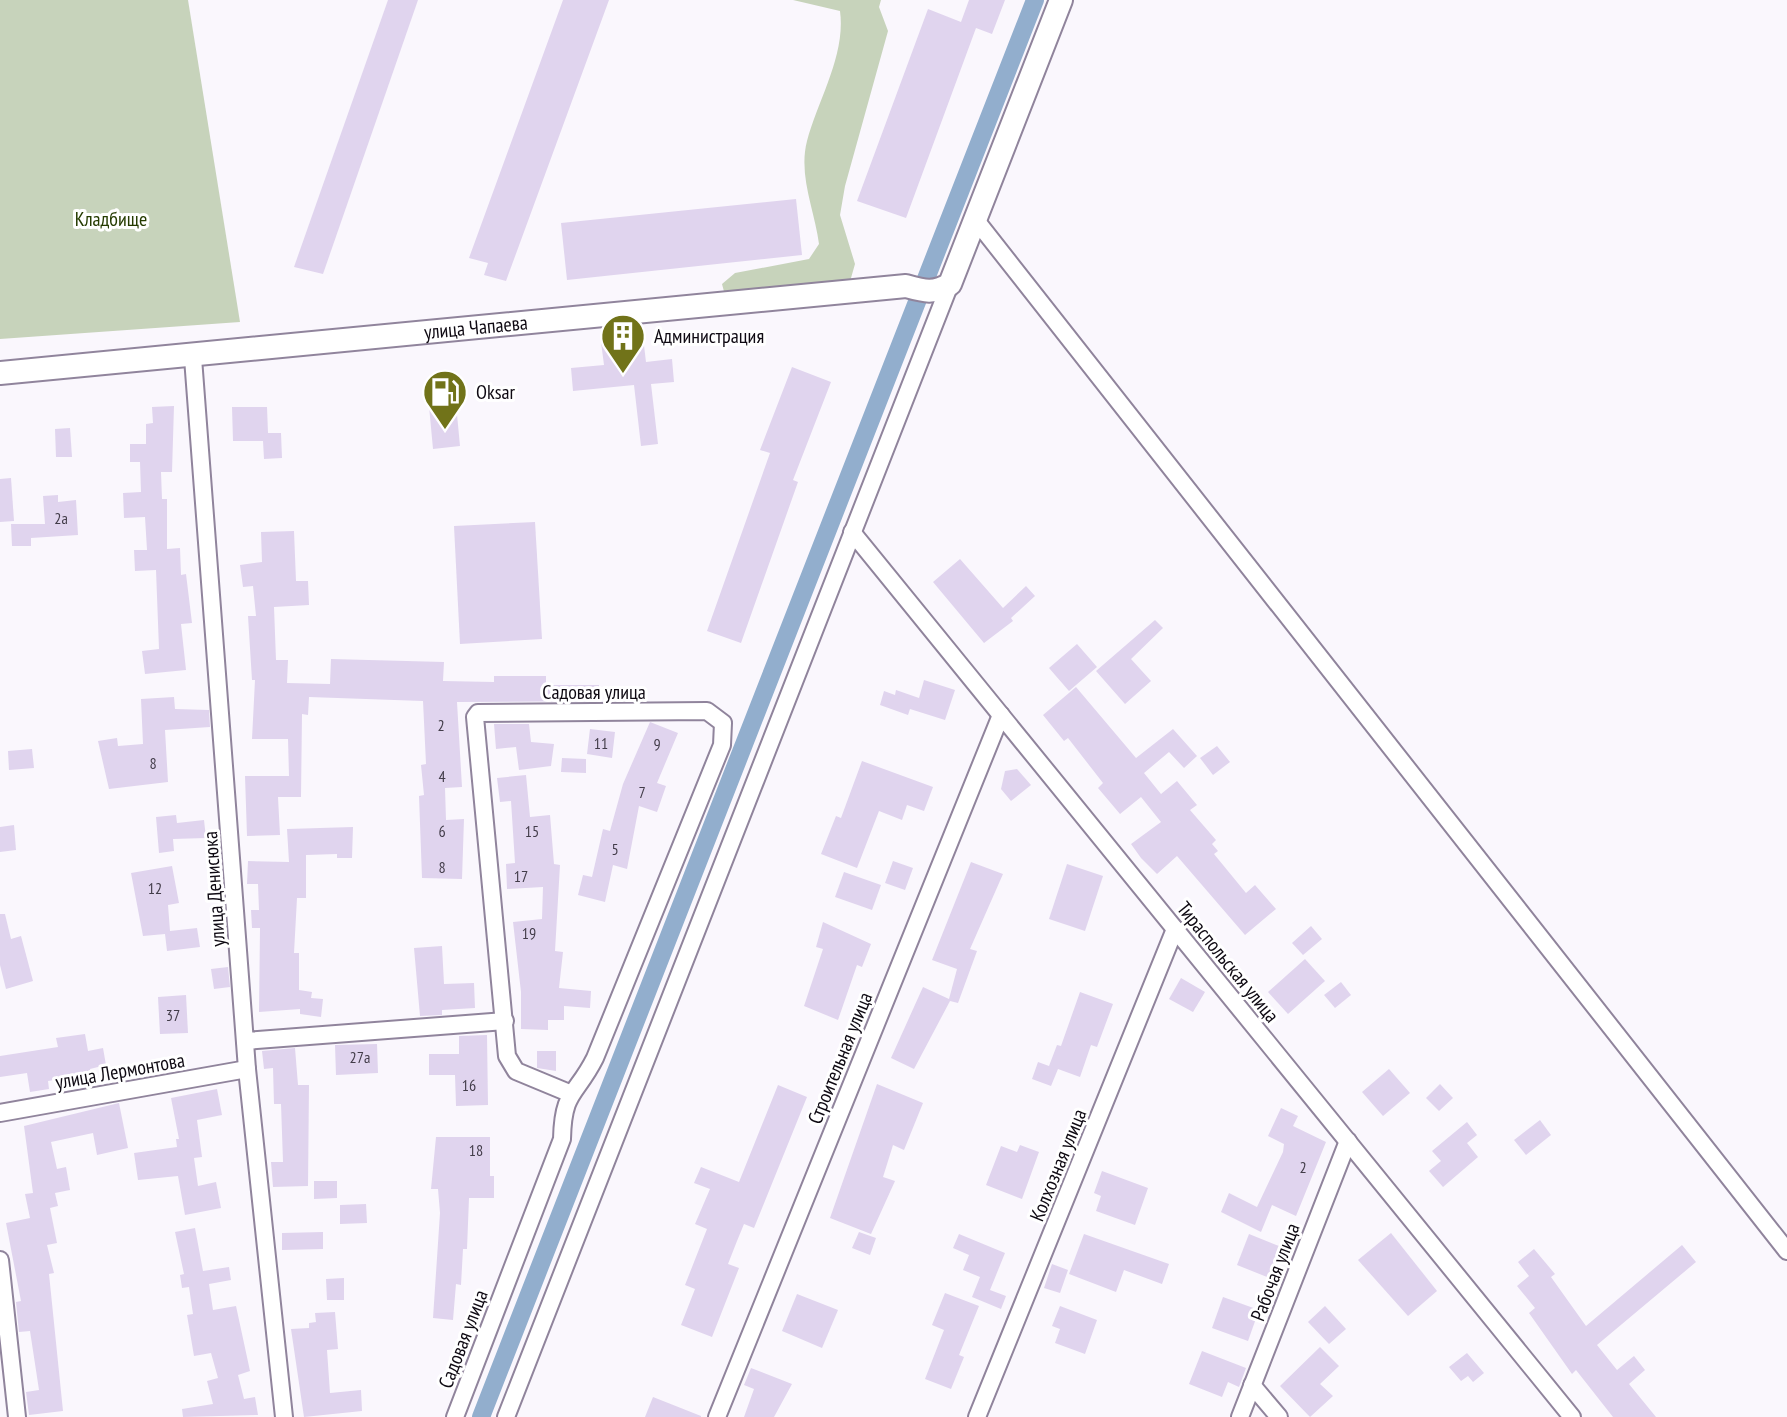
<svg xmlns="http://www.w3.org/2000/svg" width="1787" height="1417" font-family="'PT Sans Narrow',sans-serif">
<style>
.green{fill:#c7d3bb}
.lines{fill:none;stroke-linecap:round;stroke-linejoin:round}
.canal{stroke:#92aecd;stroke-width:18}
.building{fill:#e0d4ee}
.street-casing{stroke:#90849c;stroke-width:20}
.secondary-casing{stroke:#90849c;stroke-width:26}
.street{stroke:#fff;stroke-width:16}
.secondary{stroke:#fff;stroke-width:22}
.labels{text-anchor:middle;stroke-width:6;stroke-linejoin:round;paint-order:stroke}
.number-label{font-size:16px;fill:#423c49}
.park-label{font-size:20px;fill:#253b01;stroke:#fff}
.street-label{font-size:20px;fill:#0e0912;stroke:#fff}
.poi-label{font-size:20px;fill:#0e0912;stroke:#fff;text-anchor:start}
</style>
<rect width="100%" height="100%" fill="#faf7fd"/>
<g class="green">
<path d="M0,0H188L240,322L0,339Z"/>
<path d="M793,0H881L879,7L888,31L845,186L840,215L855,264L849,285L726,299L722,284L735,273L809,259L819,244C815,211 798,176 807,141C818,100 846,55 840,11Z"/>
</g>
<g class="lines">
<path class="canal" d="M481,1417L1035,0"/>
</g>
<g class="building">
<path d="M388,0H418L323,274L294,267Z"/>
<path d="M563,0H609L506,281L484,275L488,263L469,258Z"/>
<path d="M969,0H1005L992,34L976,28L906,218L857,201L928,9L961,22Z"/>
<path d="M796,199L802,255L567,280L561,223Z"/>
<path d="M643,337L646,362L672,359L674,382L651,384L658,444L641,446L634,385L573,391L571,368L604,365L601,342Z"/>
<path d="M792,367L831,382L793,480L798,482L741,643L707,631L770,453L760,450Z"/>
<path d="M454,383L460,446L433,449L427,385Z"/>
<path d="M174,406L172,472H161L162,499H167V549L180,548L181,575L186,574L192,623L181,624L186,670L145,674L142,651L159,649L156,570L135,571L134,550H147L145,517L124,518L123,493L141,492L140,462H130V444H146V424L153,423L152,407Z"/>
<path d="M232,407H267L268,433H281L282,458L264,459L263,441H233Z"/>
<path d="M70,428L72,457H56L55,429Z"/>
<path d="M11,478L14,521L0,522V479Z"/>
<path d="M58,495V502L76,500L78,535L31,538V546H12L11,524H45L43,496Z"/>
<path d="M535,522L542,639L460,644L454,526Z"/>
<path d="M294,531L296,581H308L309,605L274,607L276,660H288L287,683L330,684L331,659L444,662L443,681L494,682V676H546V685H599V701L457,702L462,787L445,788L446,820L464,819L462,879L422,878L419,796L424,795L421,765L426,764L423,701L309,697L308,715L302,714L301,797H278L280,835L247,836L245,776H289L288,739H252L255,680H252L248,616H256L253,586L243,587L240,565L262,562L261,532Z"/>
<path d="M960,559L1003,608L1026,586L1035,596L1011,618L1013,621L984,643L933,582Z"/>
<path d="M1155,620L1163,628L1131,659L1151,681L1125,704L1096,671Z"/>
<path d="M1077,644L1097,667L1069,691L1049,668Z"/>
<path d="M924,680L955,690L945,720L910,709L908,715L880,705L884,691L895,695L896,690L919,698Z"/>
<path d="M1076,687L1136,758L1173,729L1197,756L1184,768L1169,752L1144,773L1161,794L1177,781L1197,805L1190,810L1216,840L1212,844L1218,851L1214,854L1246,893L1255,885L1276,909L1245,935L1177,856L1157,874L1141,858L1131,844L1161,822L1141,797L1120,814L1098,788L1103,783L1068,738L1064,741L1043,715Z"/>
<path d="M174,697L175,709L209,710L210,727L165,730L168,782L109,789L98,741L117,738L118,746L143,744L141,699Z"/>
<path d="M650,722L678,733L657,783L666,786L657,812L639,806L627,869L613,865L605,902L578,895L583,875L592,877L603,829L610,831L623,784Z"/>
<path d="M494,724H529L531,742L554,744L551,766L519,770L516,747L496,749Z"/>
<path d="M590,729L615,732L612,758L587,754Z"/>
<path d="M1217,746L1230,762L1213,775L1200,758Z"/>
<path d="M32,749L34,768L9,770L8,751Z"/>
<path d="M562,758L586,759V773L561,772Z"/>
<path d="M862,761L933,787L924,811L907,805L902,820L879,811L857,868L821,854L836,816L841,818Z"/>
<path d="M1017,769L1031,785L1011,801L1001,789L1005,771Z"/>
<path d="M526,775L530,817L550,815L554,864L560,865L555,951L563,952L559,988L591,991L590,1008L564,1006V1020H548V1030L521,1029V992L513,922L542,919L543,887L507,889L506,864L515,863L511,801L500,802L497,778Z"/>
<path d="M176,815L177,823L204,820L206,838L173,839L174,851L159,853L156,817Z"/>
<path d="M14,825L16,850L0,852V827Z"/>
<path d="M353,827L352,858H337V854L306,855V898H297L294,953H299V990L312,992L311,998L323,999L321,1017L300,1014V1009L259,1012L260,928H252L251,910H259L258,884H247L248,861L289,862L287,829Z"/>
<path d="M893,861L913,868L905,890L885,883Z"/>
<path d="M971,862L1003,874L970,949L977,951L958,1003L950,1001L914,1069L891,1058L923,987L949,999L957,969L932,960Z"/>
<path d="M1067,864L1103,876L1085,931L1049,919Z"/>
<path d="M172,866L179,903L168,905L170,931L197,928L200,947L167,951L165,934L143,936L131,873Z"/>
<path d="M844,872L881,885L872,910L835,897Z"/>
<path d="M0,914H5L11,939L21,936L33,981L6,989L0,965Z"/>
<path d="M823,922L871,944L862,967L857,965L838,1020L804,1006L823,949L816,947Z"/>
<path d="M1311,926L1322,939L1303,955L1292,943Z"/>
<path d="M442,946L444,984L474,983L475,1008L442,1010V1015L420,1016L414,948Z"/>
<path d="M1305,959L1325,981L1288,1014L1268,992Z"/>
<path d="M228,967L230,987L214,989L211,969Z"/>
<path d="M1181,978L1205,992L1193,1012L1169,999Z"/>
<path d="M1341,982L1351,995L1335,1008L1324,995Z"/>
<path d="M1080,992L1113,1004L1097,1047L1091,1045L1080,1077L1058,1069L1051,1086L1032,1079L1038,1062L1049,1066L1057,1045L1061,1046Z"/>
<path d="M186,995L188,1033L160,1034L158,997Z"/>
<path d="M85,1034L88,1051L103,1048L106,1065L90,1069L91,1074L48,1081L49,1089L30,1092L27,1073L0,1077V1056L58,1047L56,1038Z"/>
<path d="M487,1035L488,1105L456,1106L455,1075H429V1054H459V1036Z"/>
<path d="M377,1044L378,1073L336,1075L335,1045Z"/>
<path d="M295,1048L298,1085H309L308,1186L273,1187L271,1162H283L281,1104H274L273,1068L264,1069L262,1051Z"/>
<path d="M537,1051H556V1071L537,1068Z"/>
<path d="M1389,1069L1410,1093L1383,1116L1362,1092Z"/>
<path d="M877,1084L923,1103L904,1150L893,1145L883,1177L895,1181L871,1234L830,1218Z"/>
<path d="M1440,1084L1453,1098L1439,1111L1426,1098Z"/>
<path d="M778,1085L807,1097L754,1228L744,1224L737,1241L728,1264L739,1268L712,1337L681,1325L695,1289L685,1285L707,1229L695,1224L710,1189L694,1183L701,1167L739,1182Z"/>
<path d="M217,1089L222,1115L197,1120L202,1157L194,1158L198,1186L216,1182L221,1208L185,1215L178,1176L138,1180L134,1153L177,1147L176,1139H179L171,1098Z"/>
<path d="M119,1103L128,1148L97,1155L93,1133L51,1142L57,1169L66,1167L70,1190L55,1193L58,1206L50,1208L57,1243L47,1245L54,1273L49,1274L63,1411L29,1415L26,1392L39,1390L30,1331L19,1332L16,1302L21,1301L6,1223L30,1218L25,1194L33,1193L24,1126Z"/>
<path d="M1281,1108L1298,1116L1293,1126L1326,1142L1296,1216L1272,1205L1261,1232L1221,1212L1229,1193L1257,1207L1283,1152L1284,1144L1268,1136Z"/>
<path d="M1540,1120L1551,1135L1526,1155L1514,1140Z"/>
<path d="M1467,1122L1477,1135L1467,1143L1478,1157L1443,1187L1429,1171L1441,1161L1432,1151Z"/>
<path d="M436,1137H490V1176H494V1198H469L467,1249H463L461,1285L456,1284L453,1320L433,1318L440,1213L438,1189H431Z"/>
<path d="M1020,1145L1039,1152L1022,1199L986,1185L1001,1146L1017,1152Z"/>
<path d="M1102,1171L1148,1188L1135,1225L1096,1211L1101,1196L1094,1193Z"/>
<path d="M314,1181H337V1198L314,1199Z"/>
<path d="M366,1204L367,1223L340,1224V1205Z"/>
<path d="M195,1228L203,1271L229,1267L231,1280L209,1284L213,1310L236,1306L250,1371L238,1375L244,1399L255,1397L258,1415L183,1417L182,1409L213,1404L207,1381L218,1378L211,1353L194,1356L187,1315L193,1314L189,1287L182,1288L180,1275L184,1274L175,1232Z"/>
<path d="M323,1232V1249L282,1250V1233Z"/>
<path d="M859,1232L876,1238L870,1255L852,1248Z"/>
<path d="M1391,1233L1437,1291L1408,1316L1358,1260Z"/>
<path d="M959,1234L1005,1253L990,1290L1006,1296L1001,1309L972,1297L980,1277L963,1270L969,1255L953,1248Z"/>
<path d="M1084,1234L1169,1264L1162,1284L1124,1270L1116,1292L1069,1274Z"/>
<path d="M1249,1234L1284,1248L1272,1279L1237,1265Z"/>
<path d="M1682,1245L1696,1262L1597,1345L1617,1370L1634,1356L1645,1370L1629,1384L1656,1417H1613L1576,1370L1572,1374L1529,1313L1535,1308L1517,1286L1529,1276L1518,1262L1534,1249L1555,1274L1551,1277L1586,1326Z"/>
<path d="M1052,1264L1068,1270L1060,1293L1044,1288Z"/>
<path d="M344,1278V1300H327L326,1279Z"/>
<path d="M945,1293L979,1306L959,1355L964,1357L951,1389L925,1379L944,1330L932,1325Z"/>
<path d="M797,1294L838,1310L822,1348L782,1331Z"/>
<path d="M1223,1297L1259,1310L1248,1341L1212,1328Z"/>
<path d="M1060,1306L1097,1320L1085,1354L1055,1343L1060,1329L1052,1326Z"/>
<path d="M1325,1306L1346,1329L1329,1344L1308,1322Z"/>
<path d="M335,1312L338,1349L327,1350L330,1393L361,1390L362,1411L304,1417L291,1329L309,1328V1323L316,1322L315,1313Z"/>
<path d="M1320,1347L1339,1366L1320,1384L1333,1396L1310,1417L1280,1386Z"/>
<path d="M1202,1351L1246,1368L1239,1387L1228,1382L1222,1397L1189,1384Z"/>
<path d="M1467,1353L1484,1373L1473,1382L1468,1376L1461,1381L1449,1367Z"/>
<path d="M751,1368L792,1384L774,1417H744L754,1389L744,1385Z"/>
<path d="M653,1397L701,1416V1417H645Z"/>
</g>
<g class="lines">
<g class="street-casing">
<g id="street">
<path d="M975,219L1787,1251"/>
<path d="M193,358L247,1069L284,1417"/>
<path d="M852,532L1572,1417"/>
<path d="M245,1041L505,1021"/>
<path d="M0,1113L247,1069"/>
<path d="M0,1260L17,1417"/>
<path d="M1252,1385L1279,1417"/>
<path d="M455,1417L562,1139C563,1090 576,1096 595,1058L722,745L723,723L707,711L478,713L475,717L507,1056L516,1071L569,1093"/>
<path d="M506,1417L950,284"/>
<path d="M717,1417L1001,715"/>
<path d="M977,1417L1175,929"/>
<path d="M1240,1417L1348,1141"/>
</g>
</g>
<g class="secondary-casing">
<g id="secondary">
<path id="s1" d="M0,373L906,286C924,291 934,294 950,284L1061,0"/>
</g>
</g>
<use href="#street" class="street"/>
<use href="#secondary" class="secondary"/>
</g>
<defs>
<g id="building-pin" transform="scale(2.3)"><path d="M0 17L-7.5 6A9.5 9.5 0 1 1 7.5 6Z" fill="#717319" stroke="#fff"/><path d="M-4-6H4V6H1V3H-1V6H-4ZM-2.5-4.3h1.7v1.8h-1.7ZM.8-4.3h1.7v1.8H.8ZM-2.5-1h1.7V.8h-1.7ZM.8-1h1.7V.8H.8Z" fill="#fff"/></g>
<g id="fuel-pin" transform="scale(2.3)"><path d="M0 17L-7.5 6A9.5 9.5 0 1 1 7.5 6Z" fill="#717319" stroke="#fff"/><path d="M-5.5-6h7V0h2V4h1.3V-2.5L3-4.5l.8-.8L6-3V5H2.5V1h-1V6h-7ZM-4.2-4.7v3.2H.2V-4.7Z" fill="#fff"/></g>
</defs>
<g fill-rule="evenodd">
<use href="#building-pin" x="623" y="336"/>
<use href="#fuel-pin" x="445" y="392"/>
</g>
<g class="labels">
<g class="number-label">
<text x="61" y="524">2а</text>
<text x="441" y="731">2</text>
<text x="601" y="749">11</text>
<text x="657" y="750">9</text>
<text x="153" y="769">8</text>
<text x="442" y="782">4</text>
<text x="642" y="798">7</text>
<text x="442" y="837">6</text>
<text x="532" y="837">15</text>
<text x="615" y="855">5</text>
<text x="442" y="873">8</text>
<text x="521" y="882">17</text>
<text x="155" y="894">12</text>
<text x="529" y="939">19</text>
<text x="173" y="1021">37</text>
<text x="360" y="1063">27а</text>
<text x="469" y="1091">16</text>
<text x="476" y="1156">18</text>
<text x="1303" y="1173">2</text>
</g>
<g class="park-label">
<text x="111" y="226">Кладбище</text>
</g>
<g class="street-label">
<text dy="7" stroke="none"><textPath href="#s1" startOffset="478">улица Чапаева</textPath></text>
<text x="594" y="699">Садовая улица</text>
<text transform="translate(214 889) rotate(-94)" y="7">улица Денисюка</text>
<text transform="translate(1228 962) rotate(51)" y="7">Тираспольская улица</text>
<text transform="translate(840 1058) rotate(-68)" y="7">Строительная улица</text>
<text transform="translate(120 1071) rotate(-10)" y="7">улица Лермонтова</text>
<text transform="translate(1058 1165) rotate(-68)" y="7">Колхозная улица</text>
<text transform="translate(1275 1272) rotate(-69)" y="7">Рабочая улица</text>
<text transform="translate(463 1339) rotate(-69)" y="7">Садовая улица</text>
</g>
<g class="poi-label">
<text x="654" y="343">Администрация</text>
<text x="476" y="399">Oksar</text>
</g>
</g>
</svg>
